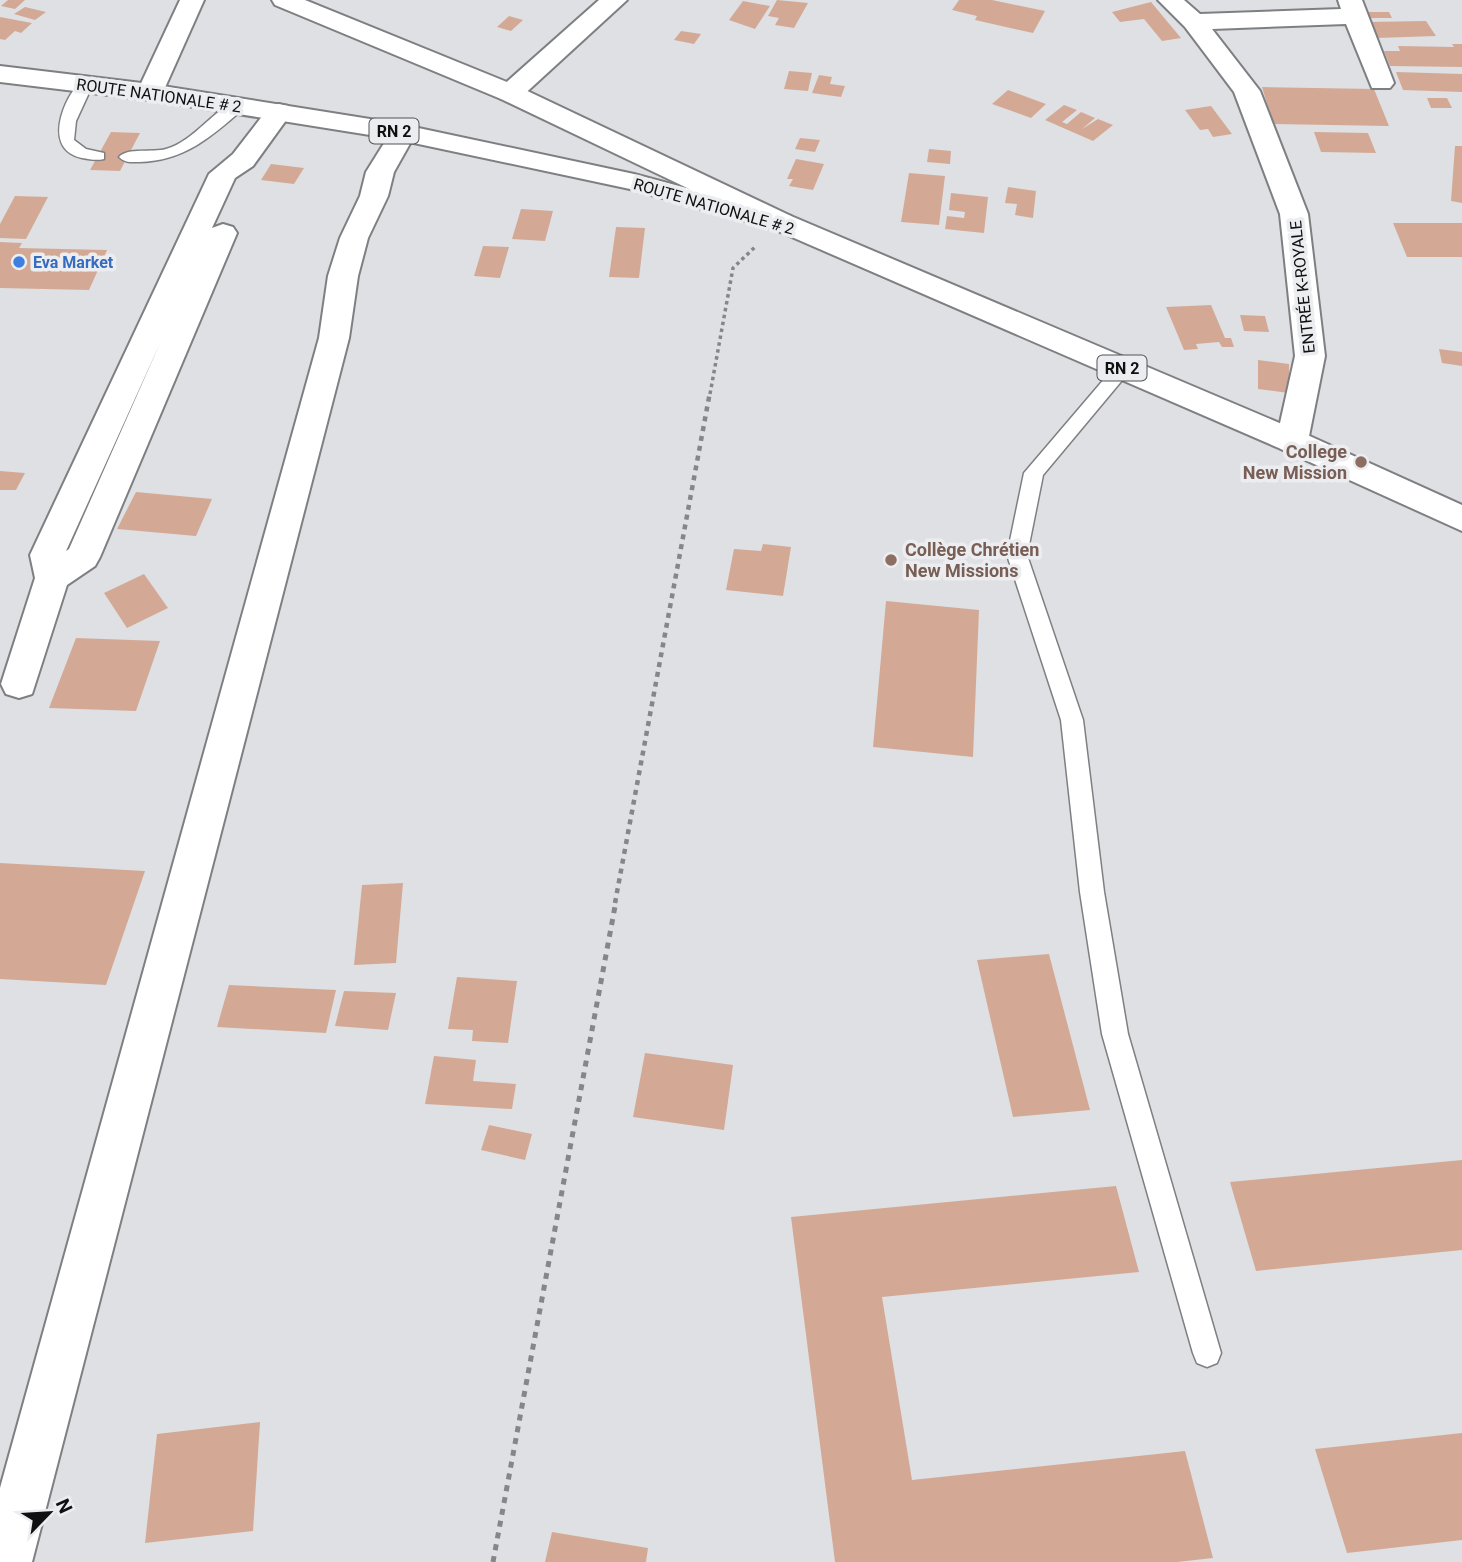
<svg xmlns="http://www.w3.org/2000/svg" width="1462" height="1562" font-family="Roboto,sans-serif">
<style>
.building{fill:#d3a996}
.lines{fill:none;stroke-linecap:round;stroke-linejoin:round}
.lane-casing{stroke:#7e7f82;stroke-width:3}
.street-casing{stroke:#7e7f82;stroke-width:4}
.secondary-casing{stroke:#7e7f82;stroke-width:4}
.primary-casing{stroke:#7e7f82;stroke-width:4}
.path-far2{stroke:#858688;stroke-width:3.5;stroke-dasharray:3.5 3.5;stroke-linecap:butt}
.path-far1{stroke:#858688;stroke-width:4.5;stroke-dasharray:5 5;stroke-linecap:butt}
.path{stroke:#858688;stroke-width:5;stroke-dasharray:6 6;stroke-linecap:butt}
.lane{fill:#fff;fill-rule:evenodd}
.street{fill:#fff;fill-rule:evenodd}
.secondary{fill:#fff;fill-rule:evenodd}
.primary{fill:#fff;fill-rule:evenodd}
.shop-dot{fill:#3f7fe0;stroke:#ecedf0;stroke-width:2.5}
.education-dot{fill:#8d6e63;stroke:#ecedf0;stroke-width:2.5}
.labels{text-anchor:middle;stroke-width:7;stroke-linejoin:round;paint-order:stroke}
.far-street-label{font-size:16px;fill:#101011;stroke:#ecedf0}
.shield{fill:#ecedf0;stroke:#525254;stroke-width:2}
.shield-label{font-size:16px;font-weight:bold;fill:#101011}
.far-shop-label{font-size:16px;font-weight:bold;fill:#366cbe;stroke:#ecedf0;text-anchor:start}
.education-label{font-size:18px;font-weight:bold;fill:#785e54;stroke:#ecedf0;text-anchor:end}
</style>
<rect width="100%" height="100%" fill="#dfe0e3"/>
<g class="building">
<path d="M8,0H25L15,9L1,6Z"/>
<path d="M777,0L808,3L794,28L775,25L779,18L768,16Z"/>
<path d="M959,0H992L1045,11L1033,33L975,20L977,16L952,10Z"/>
<path d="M743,1L770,6L755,29L729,20Z"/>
<path d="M1151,2L1181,38L1162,41L1144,19L1120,22L1112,12Z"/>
<path d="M25,7L46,12L35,20L14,14Z"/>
<path d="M1364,12H1389L1392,18H1367Z"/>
<path d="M509,16L523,20L511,31L497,27Z"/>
<path d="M0,17L32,23L21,33L15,31L5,40L0,39Z"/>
<path d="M1426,21L1436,36L1377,38L1367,22Z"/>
<path d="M681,31L701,34L694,44L674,40Z"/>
<path d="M1452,44H1462V67L1390,66L1384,51H1400L1398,46L1454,47Z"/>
<path d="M789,71L812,73L808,91L784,89Z"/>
<path d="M1396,72L1462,74V92L1403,90Z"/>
<path d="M819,75L832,77L830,84L845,86L841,97L812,93Z"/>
<path d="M1262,87L1374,89L1389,126L1273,124Z"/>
<path d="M1008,90L1046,104L1031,118L992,104Z"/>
<path d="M1427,98H1447L1452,108H1431Z"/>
<path d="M1064,105L1077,110L1062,122L1067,124L1081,112L1095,118L1082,129L1098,119L1113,125L1093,141L1045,120Z"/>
<path d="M1211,106L1232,134L1213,137L1208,129L1200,130L1185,110Z"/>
<path d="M111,132L140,133L120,171L90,170Z"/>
<path d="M1314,132L1368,133L1376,153L1321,152Z"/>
<path d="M800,138L820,140L815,152L795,149Z"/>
<path d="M1455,146H1462V203L1451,201Z"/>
<path d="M929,149L951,151L950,164L927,162Z"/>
<path d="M796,159L824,164L813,190L789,186L793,179H787Z"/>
<path d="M271,164L304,168L294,184L261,180Z"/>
<path d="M909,173L945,176L939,225L901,222Z"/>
<path d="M1008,187L1036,191L1033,218L1015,215L1017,204L1005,203Z"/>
<path d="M951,193L988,197L984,233L945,229L947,216L964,218L965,212L949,210Z"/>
<path d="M15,196L48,197L26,239L0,238V224Z"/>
<path d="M521,209L553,211L545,241L512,239Z"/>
<path d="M1393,223H1462V257H1407Z"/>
<path d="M616,227L645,228L639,278L609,277Z"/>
<path d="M0,242L22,243L19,248L107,250L89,290L0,288Z"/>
<path d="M483,246L509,247L500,278L474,276Z"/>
<path d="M1211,305L1225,338H1231L1234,347H1222L1219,342L1196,344L1198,349L1184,350L1166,307Z"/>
<path d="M1240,315L1265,316L1269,332L1244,331Z"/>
<path d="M1439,349L1462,352V366L1442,363Z"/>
<path d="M1258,360L1289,364V393L1258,389Z"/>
<path d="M0,471L25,473L16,490H0Z"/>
<path d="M136,492L212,499L196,536L117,529Z"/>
<path d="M763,544L791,547L783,596L726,590L734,549L761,551Z"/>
<path d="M144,574L168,608L127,628L104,593Z"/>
<path d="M886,601L979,610L973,757L873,747Z"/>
<path d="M76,638L160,641L136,711L49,708Z"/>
<path d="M0,863L145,871L106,985L0,979Z"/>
<path d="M403,883L396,963L354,965L362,885Z"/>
<path d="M1049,954L1090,1110L1013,1117L977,960Z"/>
<path d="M457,977L517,981L508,1043L472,1041L473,1030L448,1029Z"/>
<path d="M229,985L336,990L326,1033L217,1027Z"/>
<path d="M344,991L396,993L388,1030L335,1026Z"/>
<path d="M645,1053L733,1065L724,1130L633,1117Z"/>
<path d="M434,1056L476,1060L473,1081L516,1084L512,1109L425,1104Z"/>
<path d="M489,1125L532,1134L525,1160L481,1150Z"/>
<path d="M1462,1160V1250L1256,1271L1230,1182Z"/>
<path d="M1116,1186L1139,1272L882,1297L912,1480L1185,1451L1213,1558L1177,1562H835L791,1217Z"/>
<path d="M260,1422L253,1531L145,1543L157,1434Z"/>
<path d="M1462,1433V1540L1347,1553L1315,1449Z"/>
<path d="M552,1532L648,1548L646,1562H545Z"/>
</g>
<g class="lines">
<g class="lane-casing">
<g id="lane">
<path d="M85,79L93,84L76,121L74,140L86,149L104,153V159C96,161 89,159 82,158C36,148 72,83 85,79Z"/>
<path d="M238,101L246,106L243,109C211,137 184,161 139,162C131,162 125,163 119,157C128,147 152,153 166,149C195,141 215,107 238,101Z"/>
<path d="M1123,362L1129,364L1132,368L1129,372L1043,475L1027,555L1083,720L1104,892L1128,1034L1221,1353L1217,1363L1207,1367L1197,1363L1193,1353L1102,1034L1080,892L1061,720L1007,555L1024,473L1117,364Z"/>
</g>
</g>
<g class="street-casing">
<g id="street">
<path d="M599,0H627L519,99H501L497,93L501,87Z"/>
<path d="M1158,0H1184L1200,14L1341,9L1338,0H1362L1394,83L1390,88H1372L1346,24L1212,29L1260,91L1308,214L1325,356L1308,441L1303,449L1292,452L1281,449L1276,441L1295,356L1280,214L1234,92L1185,27Z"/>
<path d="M279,104L288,106L292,112L253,166L235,178L212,228L223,224L233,227L237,233L100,557L95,566L67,585L32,694L19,698L6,694L1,684L35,578L30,555L209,174L233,154L270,106ZM161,341L69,549L66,551Z"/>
<path d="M395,123L404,125L412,140L394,172L388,196L368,238L358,276L349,338L32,1562H0V1488L319,338L328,276L340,238L360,196L366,172L386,140L382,131L386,125Z"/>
</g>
</g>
<g class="secondary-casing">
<g id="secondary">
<path d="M180,0H204L163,92L159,98H141L137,92Z"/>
<path d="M272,0H305L519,87L791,216L795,222L791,228L781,231L771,228L501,99L275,5Z"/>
</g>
</g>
<g class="primary-casing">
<path id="primary" d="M0,66L150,84L395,123L634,174L791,216L1303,433L1462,505V531L1281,449L771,228L630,189L395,139L150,100L0,82Z"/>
</g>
<path class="path-far2" d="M710,394L733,268L755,247"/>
<path class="path-far1" d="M615,903L710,392"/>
<path class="path" d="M493,1562L616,901"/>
<use href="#lane" class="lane"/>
<use href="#street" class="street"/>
<use href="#secondary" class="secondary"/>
<use href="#primary" class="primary"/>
</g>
<circle class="shop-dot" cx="19" cy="262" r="7"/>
<g class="education-dot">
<circle cx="1361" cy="462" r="7"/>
<circle cx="891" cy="560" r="7"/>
</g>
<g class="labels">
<g class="far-street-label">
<text transform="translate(159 95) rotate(8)" y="6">ROUTE NATIONALE # 2</text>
<text transform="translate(714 206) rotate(16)" y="6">ROUTE NATIONALE # 2</text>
<text transform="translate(1302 287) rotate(-96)" y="6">ENTRÉE K-ROYALE</text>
</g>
<g class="shield">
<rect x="369.5" y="118.5" width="49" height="25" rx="5"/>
<rect x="1097.5" y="355.5" width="49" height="25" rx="5"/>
</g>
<g class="shield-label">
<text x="394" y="137">RN 2</text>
<text x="1122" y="374">RN 2</text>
</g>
<g class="far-shop-label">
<text x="33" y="268">Eva Market</text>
</g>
<g class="education-label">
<text x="1347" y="458">College<tspan x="1347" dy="21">New Mission</tspan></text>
<text x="905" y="556" text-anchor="start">Collège Chrétien<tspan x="905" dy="21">New Missions</tspan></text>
</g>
</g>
<g transform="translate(49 1513) rotate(65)" stroke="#ecedf0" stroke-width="5" paint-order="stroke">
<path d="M0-5L12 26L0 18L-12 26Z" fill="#101011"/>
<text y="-10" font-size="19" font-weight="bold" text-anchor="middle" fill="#101011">N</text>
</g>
</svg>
